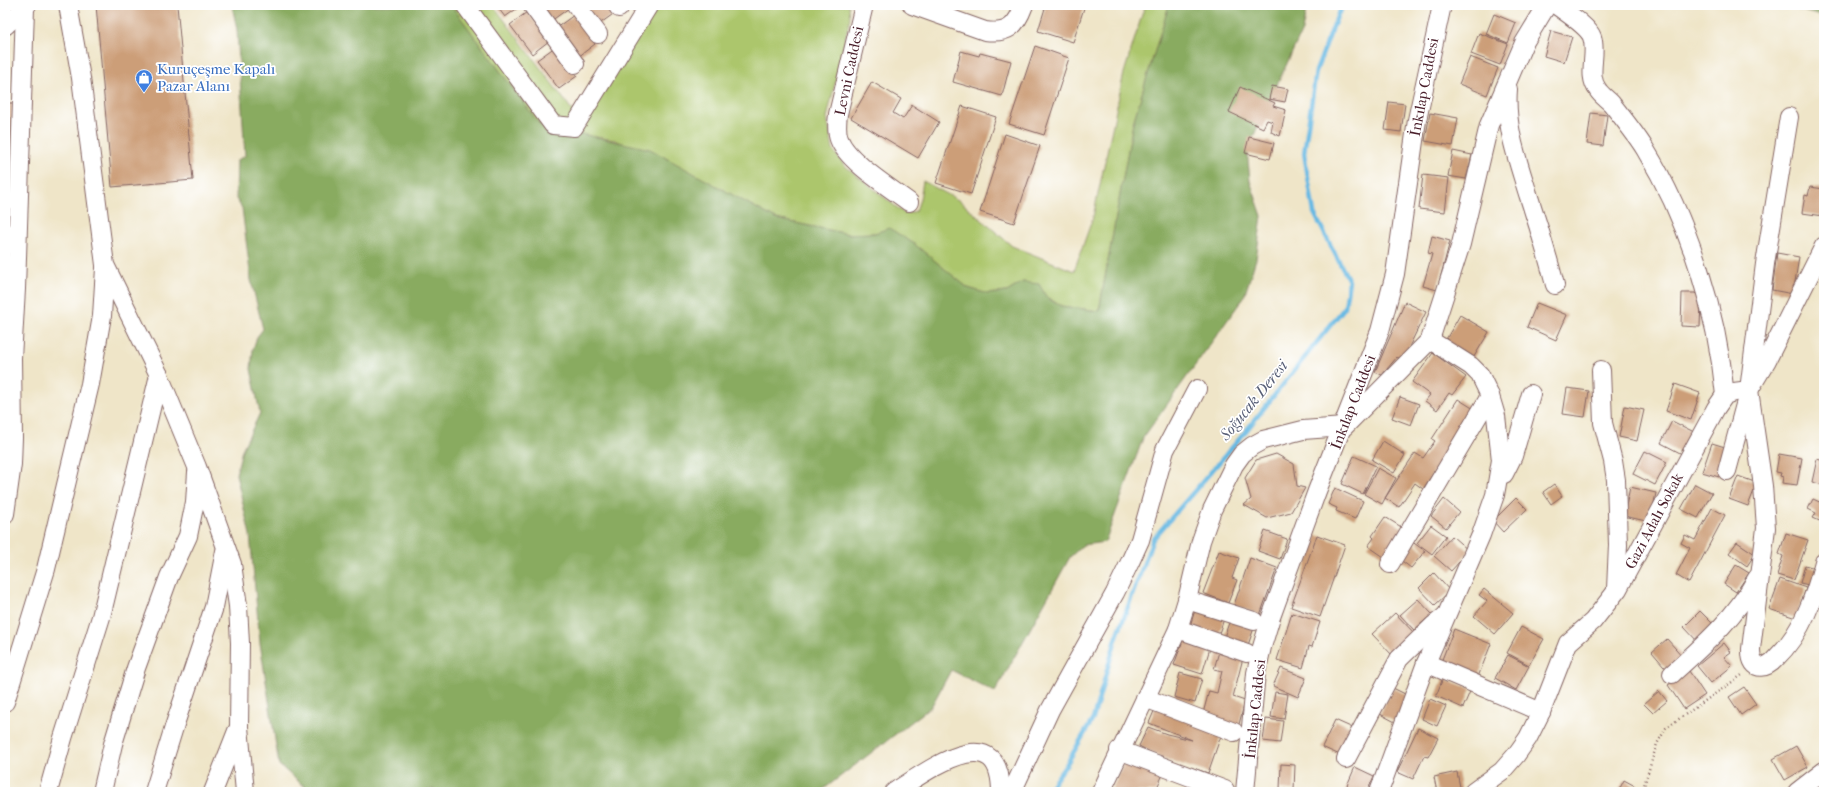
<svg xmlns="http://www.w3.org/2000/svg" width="1829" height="797" font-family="'IM FELL French Canon',serif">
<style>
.green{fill:#acc66c;stroke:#7b724c}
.forest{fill:#89ab60;stroke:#6a6546}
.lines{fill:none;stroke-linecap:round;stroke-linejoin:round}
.stream{stroke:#68b9e3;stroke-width:4.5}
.building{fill:#cc9e78}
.minor-casing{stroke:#846462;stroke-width:20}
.path{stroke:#846462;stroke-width:2.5;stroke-dasharray:1 3;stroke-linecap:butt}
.minor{stroke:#fff;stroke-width:18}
.labels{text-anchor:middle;stroke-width:3.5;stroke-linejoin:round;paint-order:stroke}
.shop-label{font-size:15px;fill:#366cbe;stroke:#fff;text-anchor:start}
.street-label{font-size:15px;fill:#4a1f2b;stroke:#fff}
.water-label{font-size:16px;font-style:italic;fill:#565d75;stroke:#fff}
</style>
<rect width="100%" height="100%" fill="#fff"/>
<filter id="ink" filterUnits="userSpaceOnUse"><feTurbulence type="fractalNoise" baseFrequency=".025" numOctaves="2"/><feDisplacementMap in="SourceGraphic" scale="8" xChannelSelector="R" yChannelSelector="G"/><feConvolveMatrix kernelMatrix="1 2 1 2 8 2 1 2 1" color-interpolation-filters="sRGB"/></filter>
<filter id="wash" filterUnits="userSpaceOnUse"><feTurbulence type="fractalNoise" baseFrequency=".012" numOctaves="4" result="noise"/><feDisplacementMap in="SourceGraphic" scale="16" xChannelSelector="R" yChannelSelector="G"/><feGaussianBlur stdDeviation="0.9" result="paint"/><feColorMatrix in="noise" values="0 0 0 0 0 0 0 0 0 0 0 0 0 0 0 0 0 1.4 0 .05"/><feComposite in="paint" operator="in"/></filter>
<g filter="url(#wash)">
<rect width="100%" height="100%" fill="#efe5c8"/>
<path class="green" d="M451,5H493L572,110L588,113L655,5H849L850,18L827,118L833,150L844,165L905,214L916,211L920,199L923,181L960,201L1012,246L1074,271L1093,217L1124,73L1145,5H1169L1133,123L1099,311L1061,306L1023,282L1007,292L988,294L968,288L913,243L889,229L875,233L848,234L776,219L688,171L615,140L582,135L540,125Z"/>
<g class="forest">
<path d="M232,5H451L540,125L650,149L776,219L848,234L875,233L889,228L913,243L968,288L988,294L1007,292L1023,282L1039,284L1047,298L1061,306L1099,311L1133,123L1169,5H1307L1302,31L1247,150L1250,181L1262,216L1256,259L1244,297L1143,438L1105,542L1083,545L1070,557L995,692L951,670L931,707L820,792H435L434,789L423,792H374L371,786L361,792H311L279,765L260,643L250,535L236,474L242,450L260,413L251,369L253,349L257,337L263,329L251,280L242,208L236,199L237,160L245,156L237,30Z"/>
<path d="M1782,5H1824V17Z"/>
<path d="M5,228H9L5,317Z"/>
</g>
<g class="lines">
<path class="stream" d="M1047,792L1066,765L1093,719L1116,639L1153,539L1241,437L1345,307L1349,281L1314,213L1304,153L1316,71L1338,14L1344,5"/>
</g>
<g id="blocks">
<g class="building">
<path d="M96,5H177L193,180L112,187Z"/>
<path d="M496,5H522L505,17Z"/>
<path d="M539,5H566L569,8L551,21Z"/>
<path d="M584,5H611L616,12L598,25Z"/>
<path d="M1046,5H1085L1073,42L1038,31Z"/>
<path d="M527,12L549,41L532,54L510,25Z"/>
<path d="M1494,14L1516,23L1508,43L1486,34Z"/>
<path d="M574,15L595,44L578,57L556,28Z"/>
<path d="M1551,31L1572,37L1564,62L1544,56Z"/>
<path d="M1479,33L1508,44L1500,65L1471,54Z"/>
<path d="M1035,46L1069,58L1044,135L1009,124Z"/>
<path d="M555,47L577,76L559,89L537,60Z"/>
<path d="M961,51L979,56L980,53L1011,61L1002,96L953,82Z"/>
<path d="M1470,57L1498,68L1487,95L1459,84Z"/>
<path d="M872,82L901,99L893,113L903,119L912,105L939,122L918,158L851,118Z"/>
<path d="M1272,86L1288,89L1285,102L1269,99Z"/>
<path d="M1240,87L1275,103L1273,106L1286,110L1280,136L1271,132L1273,122L1267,120L1263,128L1229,112Z"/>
<path d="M1389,102L1405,104L1401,132L1385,130Z"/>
<path d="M5,103H13L9,228H5Z"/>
<path d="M962,106L996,117L971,194L936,183Z"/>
<path d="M1430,113L1458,118L1453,146L1425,141Z"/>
<path d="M1591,113L1607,115L1603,146L1587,144Z"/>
<path d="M1005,134L1040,146L1014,223L980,212Z"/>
<path d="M1249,137L1274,143L1270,159L1245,153Z"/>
<path d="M1453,151L1472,155L1466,179L1448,176Z"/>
<path d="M1423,175L1449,178L1445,212L1419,209Z"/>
<path d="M1810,187L1824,189V216L1802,213L1805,195L1808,196Z"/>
<path d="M1432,236L1450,241L1437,290L1423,286L1432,254L1428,253Z"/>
<path d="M1777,253L1799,257L1793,294L1772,290Z"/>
<path d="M1682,293H1695L1701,299L1700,327L1681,326Z"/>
<path d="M1405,302L1426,312L1408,349L1399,358L1397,357L1382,375L1375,372Z"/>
<path d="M1537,303L1567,315L1556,340L1527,327Z"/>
<path d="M1460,315L1489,332L1472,360L1444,343Z"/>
<path d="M1433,353L1466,377L1452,395L1449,393L1437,410L1425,401L1430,395L1412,382Z"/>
<path d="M1675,384L1700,393L1691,420L1666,411Z"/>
<path d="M1567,388L1589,391L1585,417L1563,414Z"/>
<path d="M1400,397L1419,404L1411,425L1392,418Z"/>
<path d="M1458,399L1474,409L1423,489L1415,483L1399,507L1385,498L1415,453L1423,458L1435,441L1432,439Z"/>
<path d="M1625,406L1644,410L1637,441L1619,437Z"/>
<path d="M1672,421L1694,432L1682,454L1661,443Z"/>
<path d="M1383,441L1405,455L1394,473L1372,460Z"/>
<path d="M1712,443L1728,448L1719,477L1702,472Z"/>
<path d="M1645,451L1667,462L1655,485L1633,474Z"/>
<path d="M1276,454L1294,464L1297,486L1305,488L1291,512L1267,518L1244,505L1251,499L1245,478L1256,460Z"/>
<path d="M1779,454L1802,458L1797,485L1782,483L1783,477L1780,476L1781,473L1776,472Z"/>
<path d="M1354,456L1376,466L1363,494L1342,484Z"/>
<path d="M1817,459L1824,461V485L1812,482Z"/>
<path d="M1378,468L1396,478L1382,504L1364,494Z"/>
<path d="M1738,476L1757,483L1748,506L1729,499Z"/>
<path d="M1554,484L1562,496L1551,504L1543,492Z"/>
<path d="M1695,484L1712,493L1698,518L1681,509Z"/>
<path d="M1630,487L1656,493L1650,522L1624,516Z"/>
<path d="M1335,488L1363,501L1355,519L1336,511L1337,508L1328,504Z"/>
<path d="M1516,498L1527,509L1503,532L1493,521Z"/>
<path d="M1444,499L1459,512L1446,528L1431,516Z"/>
<path d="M1813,499L1824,504V523L1813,518L1816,513L1808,509Z"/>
<path d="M1712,508L1725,515L1689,583L1676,575L1690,548L1681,543L1685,535L1695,540Z"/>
<path d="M1385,517L1403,528L1384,557L1368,546L1374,538L1372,536Z"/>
<path d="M1431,525L1446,536L1432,554L1417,543Z"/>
<path d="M1265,531L1287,539L1280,559L1258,551Z"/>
<path d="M1786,533L1808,540L1794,580L1777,575L1783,556L1779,554Z"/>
<path d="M1317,535L1345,545L1320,617L1291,607Z"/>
<path d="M1452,536L1469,551L1451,571L1434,556Z"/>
<path d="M1411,541L1425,551L1411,568L1398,558Z"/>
<path d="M1737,542L1755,554L1747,566L1729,553Z"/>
<path d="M1219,551L1239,558L1232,578L1237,580L1228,603L1203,593Z"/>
<path d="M1250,558L1277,568L1260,615L1234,605Z"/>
<path d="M1736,565L1749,573L1736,592L1724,584Z"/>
<path d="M1805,565L1818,569L1813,586L1800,583Z"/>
<path d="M1434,573L1450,591L1435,605L1419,588Z"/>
<path d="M1780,579L1806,588L1796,618L1769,609Z"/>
<path d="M1484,589L1513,613L1495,634L1474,616L1487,601L1479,595Z"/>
<path d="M1418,599L1432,614L1414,630L1400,615Z"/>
<path d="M1196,607L1225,616L1217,639L1189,629Z"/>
<path d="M1700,611L1715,626L1698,642L1684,627Z"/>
<path d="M1292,613L1320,622L1312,647L1309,646L1303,668L1277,660Z"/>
<path d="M1395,613L1417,636L1394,657L1372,634Z"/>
<path d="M1231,617L1255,625L1247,648L1223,640Z"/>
<path d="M1521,627L1544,639L1529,665L1507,653Z"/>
<path d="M1454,629L1491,644L1478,677L1441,662Z"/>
<path d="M1184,637L1211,645L1202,674L1174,665Z"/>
<path d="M1667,639L1684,658L1669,672L1652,652Z"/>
<path d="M1724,643L1731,652L1724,657L1732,666L1711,683L1697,666Z"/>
<path d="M1220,648L1244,654L1233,697L1245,701L1238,728L1202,717L1209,691L1217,693L1222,671L1214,669Z"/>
<path d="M1508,655L1529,666L1516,690L1495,678Z"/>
<path d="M1281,668L1306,678L1298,697L1273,686Z"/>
<path d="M1689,671L1705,695L1684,709L1668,685Z"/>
<path d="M1180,673L1202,679L1195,703L1174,697Z"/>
<path d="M1443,678L1471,689L1463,708L1436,696Z"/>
<path d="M1744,687L1756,704L1741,715L1729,697Z"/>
<path d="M1393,688L1411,697L1397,723L1380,714Z"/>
<path d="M1659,691L1667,701L1653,713L1644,704Z"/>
<path d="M1275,692L1288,694L1284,719L1271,717Z"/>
<path d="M1430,699L1446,706L1437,726L1422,719Z"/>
<path d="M1157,704L1223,730L1208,773L1160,757L1139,746L1148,727L1167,734L1192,740L1149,723Z"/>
<path d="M1266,719L1283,721L1280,743L1263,741Z"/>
<path d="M1335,720L1355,729L1342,756L1322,747Z"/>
<path d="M1418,728L1438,738L1428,757L1424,756L1413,779L1397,772Z"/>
<path d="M1796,746L1808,767L1785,780L1773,759Z"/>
<path d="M1128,755L1165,770L1155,792L1111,791Z"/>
<path d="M1281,764L1295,765L1294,790L1280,789Z"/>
<path d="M1355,767L1374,776L1367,792H1351L1345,790Z"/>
<path d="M1457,772L1461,792H1437L1434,777Z"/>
<path d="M1624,780L1635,786L1632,792H1618Z"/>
</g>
</g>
</g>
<g filter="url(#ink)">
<use href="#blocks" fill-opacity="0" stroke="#846462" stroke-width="1"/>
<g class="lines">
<g class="minor-casing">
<g id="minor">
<path d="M68,5L81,78L105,265L159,375L197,467L232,564L238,606L240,643L239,727L245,792"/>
<path d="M465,5L553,125L574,127L649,5"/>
<path d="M532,5L575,64"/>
<path d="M576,5L598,34"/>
<path d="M617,5L619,8"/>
<path d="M864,5L838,114C837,122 836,131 839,139C847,161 889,187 909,202"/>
<path d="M912,5L985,31C1008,34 1016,27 1024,5"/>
<path d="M1556,5C1565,12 1588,26 1592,37C1598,54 1586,75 1598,90C1601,95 1607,99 1611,103C1623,118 1635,133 1645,149C1689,221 1717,312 1725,395"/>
<path d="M5,26L27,5"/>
<path d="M1508,89C1505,126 1517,158 1528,194C1538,224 1547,254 1555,285"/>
<path d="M1789,117L1765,264L1749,390L1763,486L1766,528L1751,649C1751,655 1751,662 1757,666C1764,669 1772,663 1776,658C1802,633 1815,596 1824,562"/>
<path d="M1601,370L1603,423L1613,461L1616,480L1618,545L1616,589"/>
<path d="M1727,471L1747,397"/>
<path d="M1504,474L1513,456L1531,394"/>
<path d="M5,514L12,464L13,438L12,358L16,289L25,8L22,5"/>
<path d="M1390,564L1490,396"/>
<path d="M1187,600L1254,621"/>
<path d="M1178,629L1247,653"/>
<path d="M1426,663L1541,712"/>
<path d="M1672,674C1705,644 1735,618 1757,578"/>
<path d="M1145,698L1234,732"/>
<path d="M5,702L46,569L90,384L102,316L105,268"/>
<path d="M1119,750L1225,790"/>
<path d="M1346,759L1399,659L1434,625L1444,617"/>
<path d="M48,792L63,738L101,617L159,375"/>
<path d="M102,792L113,744L136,668L169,577L188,536L195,502L197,472"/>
<path d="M154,792L175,724L214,607L225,551"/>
<path d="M213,792L237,731"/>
<path d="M894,792C926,772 1000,715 1001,792"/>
<path d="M1012,792L1050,710L1115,593L1130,562L1140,540L1165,450L1197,389"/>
<path d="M1101,792L1178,629L1187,600L1201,541L1212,510L1234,465L1242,454L1252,446L1263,440L1303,430L1344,427L1430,340L1461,244L1489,125L1524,43L1547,5"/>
<path d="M1245,792L1256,673L1262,647L1271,617L1317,491L1380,331L1395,274L1417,120L1442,5"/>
<path d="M1379,792L1426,663L1481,535L1495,495L1501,460L1496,416L1490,396L1480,375L1471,366L1430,340"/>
<path d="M1473,792L1502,771L1516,755L1528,738L1541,712L1568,643L1593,621L1618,589L1716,408L1725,395L1734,392L1749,390L1767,360L1824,246"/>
<path d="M1797,792L1824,771"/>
</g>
</g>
<path class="path" d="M1642,792L1657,744L1666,728L1742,675"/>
<use href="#minor" class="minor"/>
</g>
</g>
<defs>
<g id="shop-pin" transform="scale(0.9)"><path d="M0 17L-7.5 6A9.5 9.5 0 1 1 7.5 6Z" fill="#3f7fe0" stroke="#fff"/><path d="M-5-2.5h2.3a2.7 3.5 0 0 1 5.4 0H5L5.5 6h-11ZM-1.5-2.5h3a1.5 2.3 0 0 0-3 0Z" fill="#fff"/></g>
</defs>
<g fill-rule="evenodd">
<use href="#shop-pin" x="144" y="78"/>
</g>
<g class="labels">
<g class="shop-label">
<text x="157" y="74">Kuruçeşme Kapalı<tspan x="157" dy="17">Pazar Alanı</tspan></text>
</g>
<g class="street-label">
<text transform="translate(849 71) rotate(-78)" y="5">Levni Caddesi</text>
<text transform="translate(1424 87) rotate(-79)" y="5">İnkılap Caddesi</text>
<text transform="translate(1353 402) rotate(-69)" y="5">İnkılap Caddesi</text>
<text transform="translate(1654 521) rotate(-62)" y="5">Gazi Adalı Sokak</text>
<text transform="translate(1255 709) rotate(-84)" y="5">İnkılap Caddesi</text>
</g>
<g class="water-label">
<text transform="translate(1253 400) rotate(-51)" y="6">Soğucak Deresi</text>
</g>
</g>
<rect width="1829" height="797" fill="none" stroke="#fff" stroke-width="20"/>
</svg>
